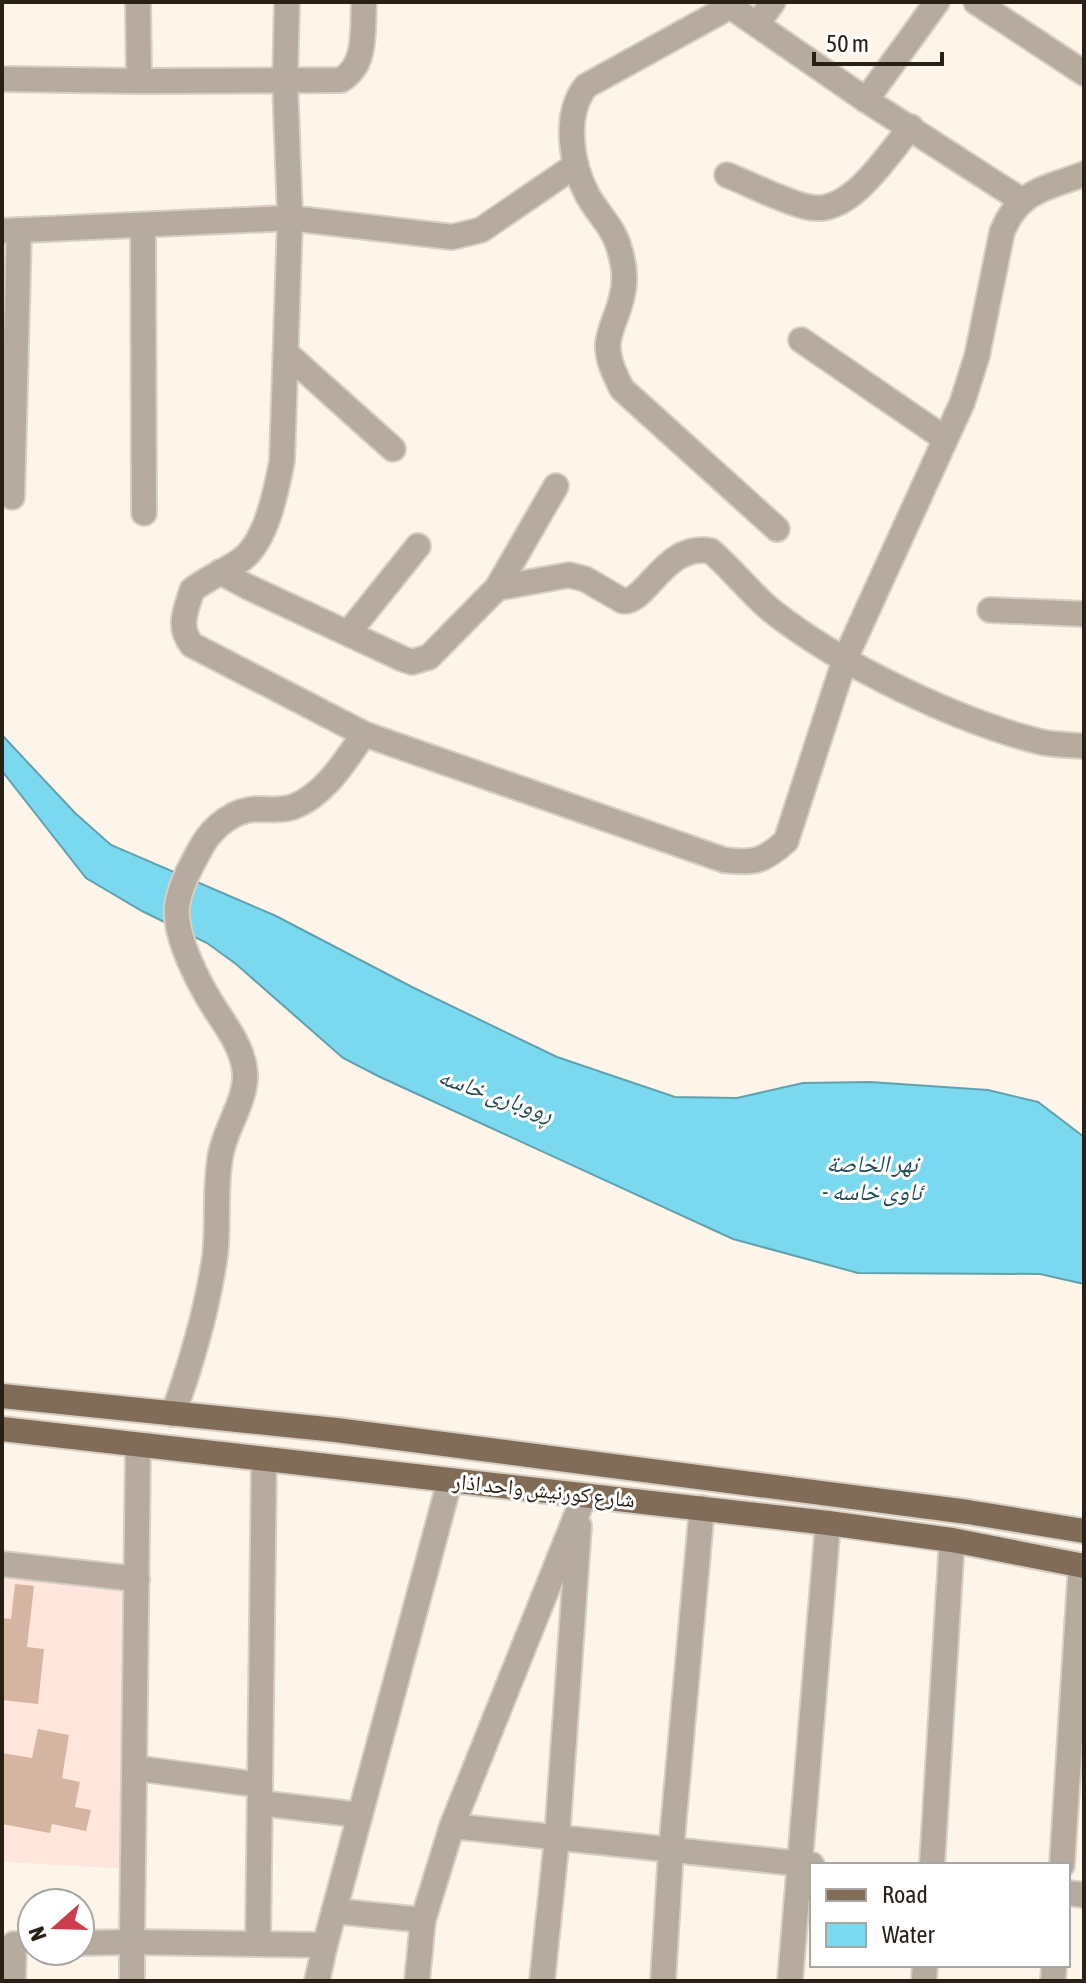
<svg xmlns="http://www.w3.org/2000/svg" width="1086" height="1983" font-family="'Asap Condensed','Noto Naskh Arabic',sans-serif">
<style>
.education{fill:#ffe6dc}
.water{fill:#7ad8ef;stroke:#61a1ae;stroke-width:2}
.building{fill:#d5b5a1}
.lines{fill:none;stroke-linecap:round;stroke-linejoin:round}
.minor-casing{stroke:#d7cfc3;stroke-width:28}
.major-casing{stroke:#d7cfc3;stroke-width:28}
.minor{stroke:#b7ab9f;stroke-width:24}
.major{stroke:#816c58;stroke-width:24}
.labels{text-anchor:middle;stroke-width:6;stroke-linejoin:round;paint-order:stroke}
.street-label{font-size:22px;fill:#282015;stroke:#fff}
.water-label{font-size:24px;font-style:italic;fill:#214c55;stroke:#fff}
</style>
<rect width="100%" height="100%" fill="#fdf5e9"/>
<path class="education" d="M2,1573L131,1585L128,1869L2,1862Z"/>
<path class="water" d="M2,735L75,813L111,845L276,916L412,987L557,1057L675,1097L737,1098L803,1083L870,1082L988,1090L1038,1102L1084,1137V1284L1040,1274L858,1273L733,1239L380,1077L343,1058L236,964L207,943L142,911L86,878L2,771Z"/>
<g class="building">
<path d="M15,1584L34,1586L27,1647L44,1649L38,1704L2,1700V1618L11,1619Z"/>
<path d="M38,1729L69,1735L62,1778L80,1782L75,1807L91,1810L86,1831L52,1824L50,1833L2,1824V1753L32,1758Z"/>
</g>
<g class="lines">
<g class="minor-casing">
<g id="minor">
<path d="M138,2L139,81"/>
<path d="M287,2L285,81L290,218L282,461C276,491 267,541 241,560C226,571 207,578 192,590C186,610 177,627 192,645L364,734L724,860C754,864 764,861 786,841L845,659L962,403L977,356L1002,232C1019,190 1045,189 1084,174"/>
<path d="M724,2L866,100L1021,200"/>
<path d="M976,2L1084,73"/>
<path d="M731,6L586,86C563,115 571,165 588,196C598,214 614,228 619,248C624,263 626,281 622,296C619,312 610,327 608,343C607,360 615,375 622,389L777,529"/>
<path d="M757,24L773,2"/>
<path d="M2,79L139,81L341,80C368,64 362,29 364,2"/>
<path d="M866,100L937,2"/>
<path d="M727,175C753,185 781,201 808,207C850,217 887,155 911,127"/>
<path d="M143,226L144,513"/>
<path d="M2,231L290,218L452,237L481,230L576,165"/>
<path d="M801,340L944,438"/>
<path d="M287,354L393,449"/>
<path d="M12,497L19,230"/>
<path d="M220,572L248,587L403,659L412,662L429,657L497,588L556,486"/>
<path d="M497,588L569,575L585,579L623,601C647,603 665,542 711,551C733,570 750,593 772,611C840,665 957,721 1041,742C1055,745 1070,745 1084,746"/>
<path d="M990,610L1084,614"/>
<path d="M349,632L418,546"/>
<path d="M173,1414C192,1362 207,1311 215,1256C219,1222 214,1187 221,1153C226,1127 247,1099 245,1072C243,1050 229,1030 217,1012C200,986 174,937 177,906C180,885 193,862 203,844C214,826 234,810 256,809C269,809 281,811 293,807C325,795 345,761 364,734"/>
<path d="M2,1564L137,1579"/>
<path d="M135,1768L260,1785"/>
<path d="M260,1803L360,1815"/>
<path d="M452,1826L812,1865"/>
<path d="M932,1865L952,1540"/>
<path d="M1062,1865L1081,1565"/>
<path d="M1068,1893L1084,1895"/>
<path d="M334,1911L423,1920"/>
<path d="M80,1943L132,1942L138,1445"/>
<path d="M258,1944L264,1459"/>
<path d="M325,1945L450,1480"/>
<path d="M13,1981L14,1944"/>
<path d="M132,1981V1942L325,1945L317,1981"/>
<path d="M417,1981L423,1920L452,1826L581,1504L582,1495"/>
<path d="M542,1981L557,1838L579,1526"/>
<path d="M663,1981L671,1850L702,1508"/>
<path d="M790,1981L828,1523"/>
<path d="M924,1981L925,1965"/>
<path d="M1053,1981L1054,1965"/>
</g>
</g>
<g class="major-casing">
<g id="major">
<path d="M2,1396L336,1430L968,1512L1084,1531"/>
<path d="M2,1429L828,1523L952,1540L1084,1566"/>
</g>
</g>
<use href="#minor" class="minor"/>
<use href="#major" class="major"/>
</g>
<g class="labels">
<g class="street-label">
<text transform="translate(544 1490) rotate(6)" y="8">شارع كورنيش واحد اذار</text>
</g>
<g class="water-label">
<text transform="translate(496 1095) rotate(19)" y="8">ڕووباری خاسە</text>
<text x="872" y="1172">نهر الخاصة<tspan x="872" dy="28">- ئاوی خاسە</tspan></text>
</g>
</g>
<rect width="1086" height="1983" fill="none" stroke="#282015" stroke-width="8"/>
<rect x="810" y="1863" width="260" height="104" fill="#ffffff" stroke="#a9a6a1" stroke-width="2"/>
<rect x="826" y="1889" width="40" height="12" fill="#816c58" stroke="#a9a6a1" stroke-width="2"/>
<text x="882" y="1903" font-size="24" fill="#282015">Road</text>
<rect x="826" y="1923" width="40" height="24" fill="#7ad8ef" stroke="#a9a6a1" stroke-width="2"/>
<text x="882" y="1943" font-size="24" fill="#282015">Water</text>
<g transform="translate(56 1927) rotate(250)"><circle r="38" fill="#ffffff" stroke="#a9a6a1" stroke-width="2"/>
<path d="M0-6L14 30L0 20L-14 30Z" fill="#cc3c4e"/>
<text y="-12" font-size="22" font-weight="bold" text-anchor="middle" fill="#282015">N</text>
</g>
<path d="M814 52v12h128v-12" fill="none" stroke="#282015" stroke-width="4"/>
<text x="826" y="52" font-size="24" fill="#282015" stroke="#ffffff" stroke-width="6" paint-order="stroke">50 m</text>
</svg>
